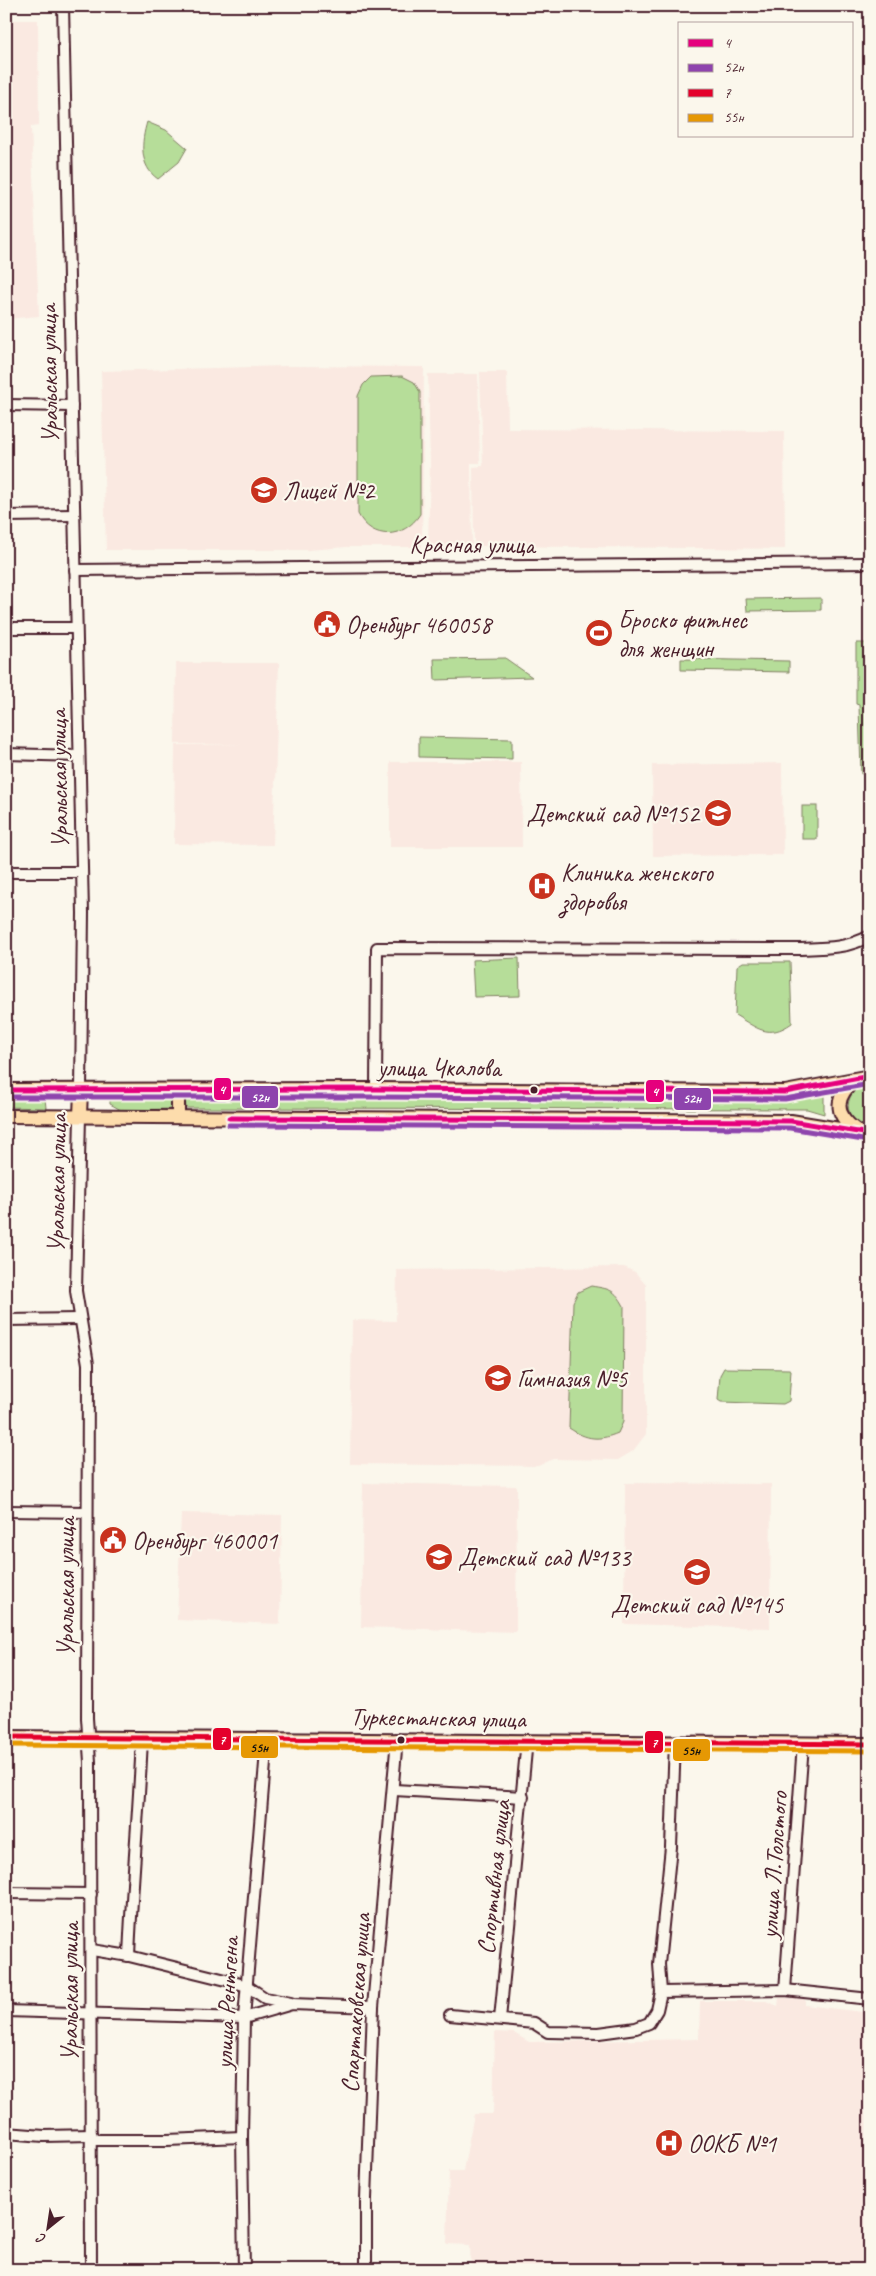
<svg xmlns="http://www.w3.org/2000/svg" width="876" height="2276" font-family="Caveat,sans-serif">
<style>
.built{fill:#fae9e1}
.green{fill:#b6dd99;stroke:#807e62}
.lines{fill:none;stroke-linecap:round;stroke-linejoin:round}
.minor-casing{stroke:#4a1f2b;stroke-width:14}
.major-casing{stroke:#4a1f2b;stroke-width:16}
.minor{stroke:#fbf7ec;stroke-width:10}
.major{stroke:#fddcac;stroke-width:12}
.bus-1-casing{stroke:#fbf7ec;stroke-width:9}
.bus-2-casing{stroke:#fbf7ec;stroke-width:9}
.bus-3-casing{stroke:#fbf7ec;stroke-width:9}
.bus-4-casing{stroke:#fbf7ec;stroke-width:9}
.bus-1{stroke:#e5007d;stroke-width:5}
.bus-2{stroke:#8e44ad;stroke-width:5}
.bus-3{stroke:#e4002b;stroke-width:5}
.bus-4{stroke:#e69804;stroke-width:5}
.bus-dot{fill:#4a1f2b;stroke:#fbf7ec;stroke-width:2}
.labels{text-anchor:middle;stroke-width:4.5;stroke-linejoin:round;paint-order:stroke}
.street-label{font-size:25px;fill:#4a1f2b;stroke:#fbf7ec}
.poi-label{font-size:25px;fill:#4a1f2b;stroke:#fbf7ec;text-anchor:start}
.line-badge{stroke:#fbf7ec;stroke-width:2}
.badge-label{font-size:14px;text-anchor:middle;font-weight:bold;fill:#fff}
.pale-badge-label{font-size:14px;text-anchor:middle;font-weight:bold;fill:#111}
</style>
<rect width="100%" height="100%" fill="#fbf7ec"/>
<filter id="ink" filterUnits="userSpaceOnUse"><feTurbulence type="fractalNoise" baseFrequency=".02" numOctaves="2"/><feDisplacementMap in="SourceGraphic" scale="10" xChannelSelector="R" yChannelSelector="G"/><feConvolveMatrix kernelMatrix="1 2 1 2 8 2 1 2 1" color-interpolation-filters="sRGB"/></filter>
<g filter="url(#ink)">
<g class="built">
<path d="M6,20H38L39,124V126L31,127L39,316L6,319V127H15H6Z"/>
<path d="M288,366L424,367L422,547H347L308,550H106L101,371Z"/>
<path d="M480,372H507L508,429L784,431L785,549L474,546L473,467L483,466Z"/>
<path d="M428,374H478L480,463H471L472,547H428L430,464Z"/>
<path d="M176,663H279L273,845L174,844L175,745L245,744H175Z"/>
<path d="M390,762H521L522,847H390Z"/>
<path d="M782,763L783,855L653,856L652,765Z"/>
<path d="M624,1267L635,1272L646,1285V1434L633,1451L618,1460L553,1459L538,1466L350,1464L352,1320L396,1321L397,1270Z"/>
<path d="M363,1483L517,1486L516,1632L361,1627Z"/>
<path d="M625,1483L771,1484L770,1628L624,1624Z"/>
<path d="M181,1513L282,1515L280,1624L177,1620Z"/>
<path d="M779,1998H805V2005L870,2013V2212L861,2270H471L470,2245L447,2244L449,2171H463L474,2114H493L495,2032L514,2033L529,2042L699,2039L700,2001H766L778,2006Z"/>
</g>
<g class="green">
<path d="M147,122L166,130L187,148L179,162L158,179C139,166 141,142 147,122Z"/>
<path d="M402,376L414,382L420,392V514C404,539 372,541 358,514V396L363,385L371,377Z"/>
<path d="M821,598V610L747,611L746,599Z"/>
<path d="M856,643H870V852L865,774H861L859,705L856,704Z"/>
<path d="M505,658L532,677L435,680L434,659Z"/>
<path d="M681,659L789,661V672L681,670Z"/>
<path d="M419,737L512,739V759L419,757Z"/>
<rect x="802" y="806" width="15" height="33"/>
<path d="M519,958L520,996L474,997L472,960Z"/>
<path d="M743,962H790L792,1023C768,1040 757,1028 735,1015L737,966Z"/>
<path d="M870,1082V1128C840,1122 842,1089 870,1082Z"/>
<path d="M824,1094V1114L807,1109L186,1108L185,1098L782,1100L811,1098Z"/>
<path d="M6,1097L45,1098L46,1108L6,1107Z"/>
<path d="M171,1098L173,1101L171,1109L121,1110L110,1104V1099Z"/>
<path d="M591,1286C609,1289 615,1289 624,1306L623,1422L618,1433C599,1441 587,1440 569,1428L573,1302L578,1292Z"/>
<path d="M724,1368L789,1369L791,1370L789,1401L783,1404L721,1402L718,1400L720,1375Z"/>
</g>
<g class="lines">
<g class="minor-casing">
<g id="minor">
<path d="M63,6L83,913L81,1090"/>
<path d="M6,405L72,406"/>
<path d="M6,516L74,515"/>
<path d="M75,570L870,563"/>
<path d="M6,628H76"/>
<path d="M6,754L79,756"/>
<path d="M6,872H82"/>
<path d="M376,1089L377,948L797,949C824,948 846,949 870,936"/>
<path d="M80,1116L76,1291L88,1364L87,1718L90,1762L91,2270"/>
<path d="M6,1320L79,1319"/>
<path d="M6,1511L87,1512"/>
<path d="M394,1790L523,1797"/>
<path d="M6,1893L91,1894"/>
<path d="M92,1950L129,1956L230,1981L247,1986L265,1998L291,2003"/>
<path d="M129,1956C132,1883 139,1811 142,1738"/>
<path d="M785,1990L803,1744"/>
<path d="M661,1992L659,1964L671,1847L675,1742"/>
<path d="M6,2011L244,2018L292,2004L373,2007"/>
<path d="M450,2015L534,2023L548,2032L599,2033L636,2028L649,2023L657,2010L661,1992L785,1990L870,1999"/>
<path d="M500,2019L527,1740"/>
<path d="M6,2133L44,2136L92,2135"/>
<path d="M92,2140H167L242,2137"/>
<path d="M244,2270L242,2137L244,2018L267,1739"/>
<path d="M366,2270V2199L373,2007L397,1739"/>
</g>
</g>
<g class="major-casing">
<g id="major">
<path d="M6,1090L376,1089L785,1092L870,1076"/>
<path d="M178,1091V1117"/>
<path d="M6,1116L791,1121L870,1134"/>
<path d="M80,1116L81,1090"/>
<path d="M856,1130C832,1113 836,1096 856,1079"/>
<path d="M6,1737L870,1744"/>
</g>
</g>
<use href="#minor" class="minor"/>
<use href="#major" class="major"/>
<g class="bus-1-casing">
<g id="bus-1">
<path d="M6,1090L376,1089L785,1092L870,1076"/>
<path d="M229,1118L791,1121L870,1134"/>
</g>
</g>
<g class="bus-2-casing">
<g id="bus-2">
<path d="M6,1097H376L785,1099L870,1084"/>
<path d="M229,1125L790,1128L869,1141"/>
</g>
</g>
<g class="bus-3-casing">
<path id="bus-3" d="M6,1737L870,1744"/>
</g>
<g class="bus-4-casing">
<path id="bus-4" d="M6,1745L870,1751"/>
</g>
<use href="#bus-1" class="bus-1"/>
<use href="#bus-2" class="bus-2"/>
<use href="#bus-3" class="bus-3"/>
<use href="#bus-4" class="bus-4"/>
</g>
</g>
<defs>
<g id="school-disc" transform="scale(1.4375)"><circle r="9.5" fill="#c8321e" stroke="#fbf7ec"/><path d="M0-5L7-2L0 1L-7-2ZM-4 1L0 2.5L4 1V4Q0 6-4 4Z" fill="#fff"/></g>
<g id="civic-disc" transform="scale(1.4375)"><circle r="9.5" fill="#c8321e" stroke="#fbf7ec"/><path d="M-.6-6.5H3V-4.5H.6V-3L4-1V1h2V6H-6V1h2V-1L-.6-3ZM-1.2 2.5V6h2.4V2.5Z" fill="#fff"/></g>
<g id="stadium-disc" transform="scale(1.4375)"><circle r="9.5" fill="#c8321e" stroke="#fbf7ec"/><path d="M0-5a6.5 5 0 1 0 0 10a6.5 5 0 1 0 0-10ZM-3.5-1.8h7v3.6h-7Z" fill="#fff"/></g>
<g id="hospital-disc" transform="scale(1.4375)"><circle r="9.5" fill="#c8321e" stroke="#fbf7ec"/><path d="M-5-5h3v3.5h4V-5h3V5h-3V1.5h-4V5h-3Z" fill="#fff"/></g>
</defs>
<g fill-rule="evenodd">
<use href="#school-disc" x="264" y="490"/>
<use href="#civic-disc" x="327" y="624"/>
<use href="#stadium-disc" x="599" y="633"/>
<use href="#school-disc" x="718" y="813"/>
<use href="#hospital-disc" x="542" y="886"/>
<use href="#school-disc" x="498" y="1378"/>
<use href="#civic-disc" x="113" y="1540"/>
<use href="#school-disc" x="439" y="1557"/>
<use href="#school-disc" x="697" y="1572"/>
<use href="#hospital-disc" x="669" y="2143"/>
</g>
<g class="bus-dot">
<circle cx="534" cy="1090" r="4.5"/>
<circle cx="401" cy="1740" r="4.5"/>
</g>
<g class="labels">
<g class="street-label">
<text transform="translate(48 374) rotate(-91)" y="9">Уральская улица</text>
<text x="472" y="553">Красная улица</text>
<text transform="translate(58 779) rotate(-91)" y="9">Уральская улица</text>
<text x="439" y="1076">улица Чкалова</text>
<text transform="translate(56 1183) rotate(-89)" y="9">Уральская улица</text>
<text transform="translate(65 1587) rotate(-90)" y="9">Уральская улица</text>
<text transform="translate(438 1717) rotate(1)" y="9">Туркестанская улица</text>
<text transform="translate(773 1865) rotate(-86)" y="9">улица Л.Толстого</text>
<text transform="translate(493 1877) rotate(-84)" y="9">Спортивная улица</text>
<text transform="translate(69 1992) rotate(-90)" y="9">Уральская улица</text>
<text transform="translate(226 2003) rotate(-87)" y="9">улица Рентгена</text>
<text transform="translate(355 2003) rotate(-86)" y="9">Спартаковская улица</text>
</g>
<g class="poi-label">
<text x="283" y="499">Лицей №2</text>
<text x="618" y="628">Броско фитнес<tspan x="618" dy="29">для женщин</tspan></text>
<text x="346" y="633">Оренбург 460058</text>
<text x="699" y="822" text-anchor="end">Детский сад №152</text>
<text x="561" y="881">Клиника женского<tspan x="561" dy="29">здоровья</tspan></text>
<text x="517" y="1387">Гимназия №5</text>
<text x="132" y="1549">Оренбург 460001</text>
<text x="458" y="1566">Детский сад №133</text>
<text x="697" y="1613" text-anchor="middle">Детский сад №145</text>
<text x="688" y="2152">ООКБ №1</text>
</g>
</g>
<g class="line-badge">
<rect x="213" y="1077" width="19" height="24" rx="5" fill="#e5007d"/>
<rect x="645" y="1079" width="20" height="24" rx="5" fill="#e5007d"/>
<rect x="241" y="1085" width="38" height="24" rx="5" fill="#8e44ad"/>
<rect x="673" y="1087" width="39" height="24" rx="5" fill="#8e44ad"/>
<rect x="212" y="1727" width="20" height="24" rx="5" fill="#e4002b"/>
<rect x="644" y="1730" width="20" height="24" rx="5" fill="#e4002b"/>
<rect x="240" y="1735" width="39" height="24" rx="5" fill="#e69804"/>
<rect x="672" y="1738" width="39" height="24" rx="5" fill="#e69804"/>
</g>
<g class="badge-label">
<text x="222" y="1094">4</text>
<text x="655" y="1096">4</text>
<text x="260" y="1102">52н</text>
<text x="692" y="1103">52н</text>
<text x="222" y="1744">7</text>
<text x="654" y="1747">7</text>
</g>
<g class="pale-badge-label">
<text x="259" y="1752">55н</text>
<text x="691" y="1755">55н</text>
</g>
<rect width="876" height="2276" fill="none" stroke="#fbf7ec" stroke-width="25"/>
<rect x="12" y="12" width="851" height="2251" fill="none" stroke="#4a1f2b" stroke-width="2" filter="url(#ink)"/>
<rect x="678" y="22" width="175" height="115" fill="#fbf7ec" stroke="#b4a19f"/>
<rect x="688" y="39" width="25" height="8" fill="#e5007d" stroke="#b4a19f"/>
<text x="724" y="48" font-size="15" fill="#4a1f2b">4</text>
<rect x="688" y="64" width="25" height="8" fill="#8e44ad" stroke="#b4a19f"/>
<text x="724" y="72" font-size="15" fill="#4a1f2b">52н</text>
<rect x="688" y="89" width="25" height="8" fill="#e4002b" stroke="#b4a19f"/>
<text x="724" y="98" font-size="15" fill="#4a1f2b">7</text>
<rect x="688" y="114" width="25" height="8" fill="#e69804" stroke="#b4a19f"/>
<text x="724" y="122" font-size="15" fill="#4a1f2b">55н</text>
<g transform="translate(48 2228) rotate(210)" stroke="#fbf7ec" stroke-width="4" paint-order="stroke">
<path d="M0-4L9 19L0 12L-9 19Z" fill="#4a1f2b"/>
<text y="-8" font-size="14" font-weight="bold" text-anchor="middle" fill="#4a1f2b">С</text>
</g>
</svg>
